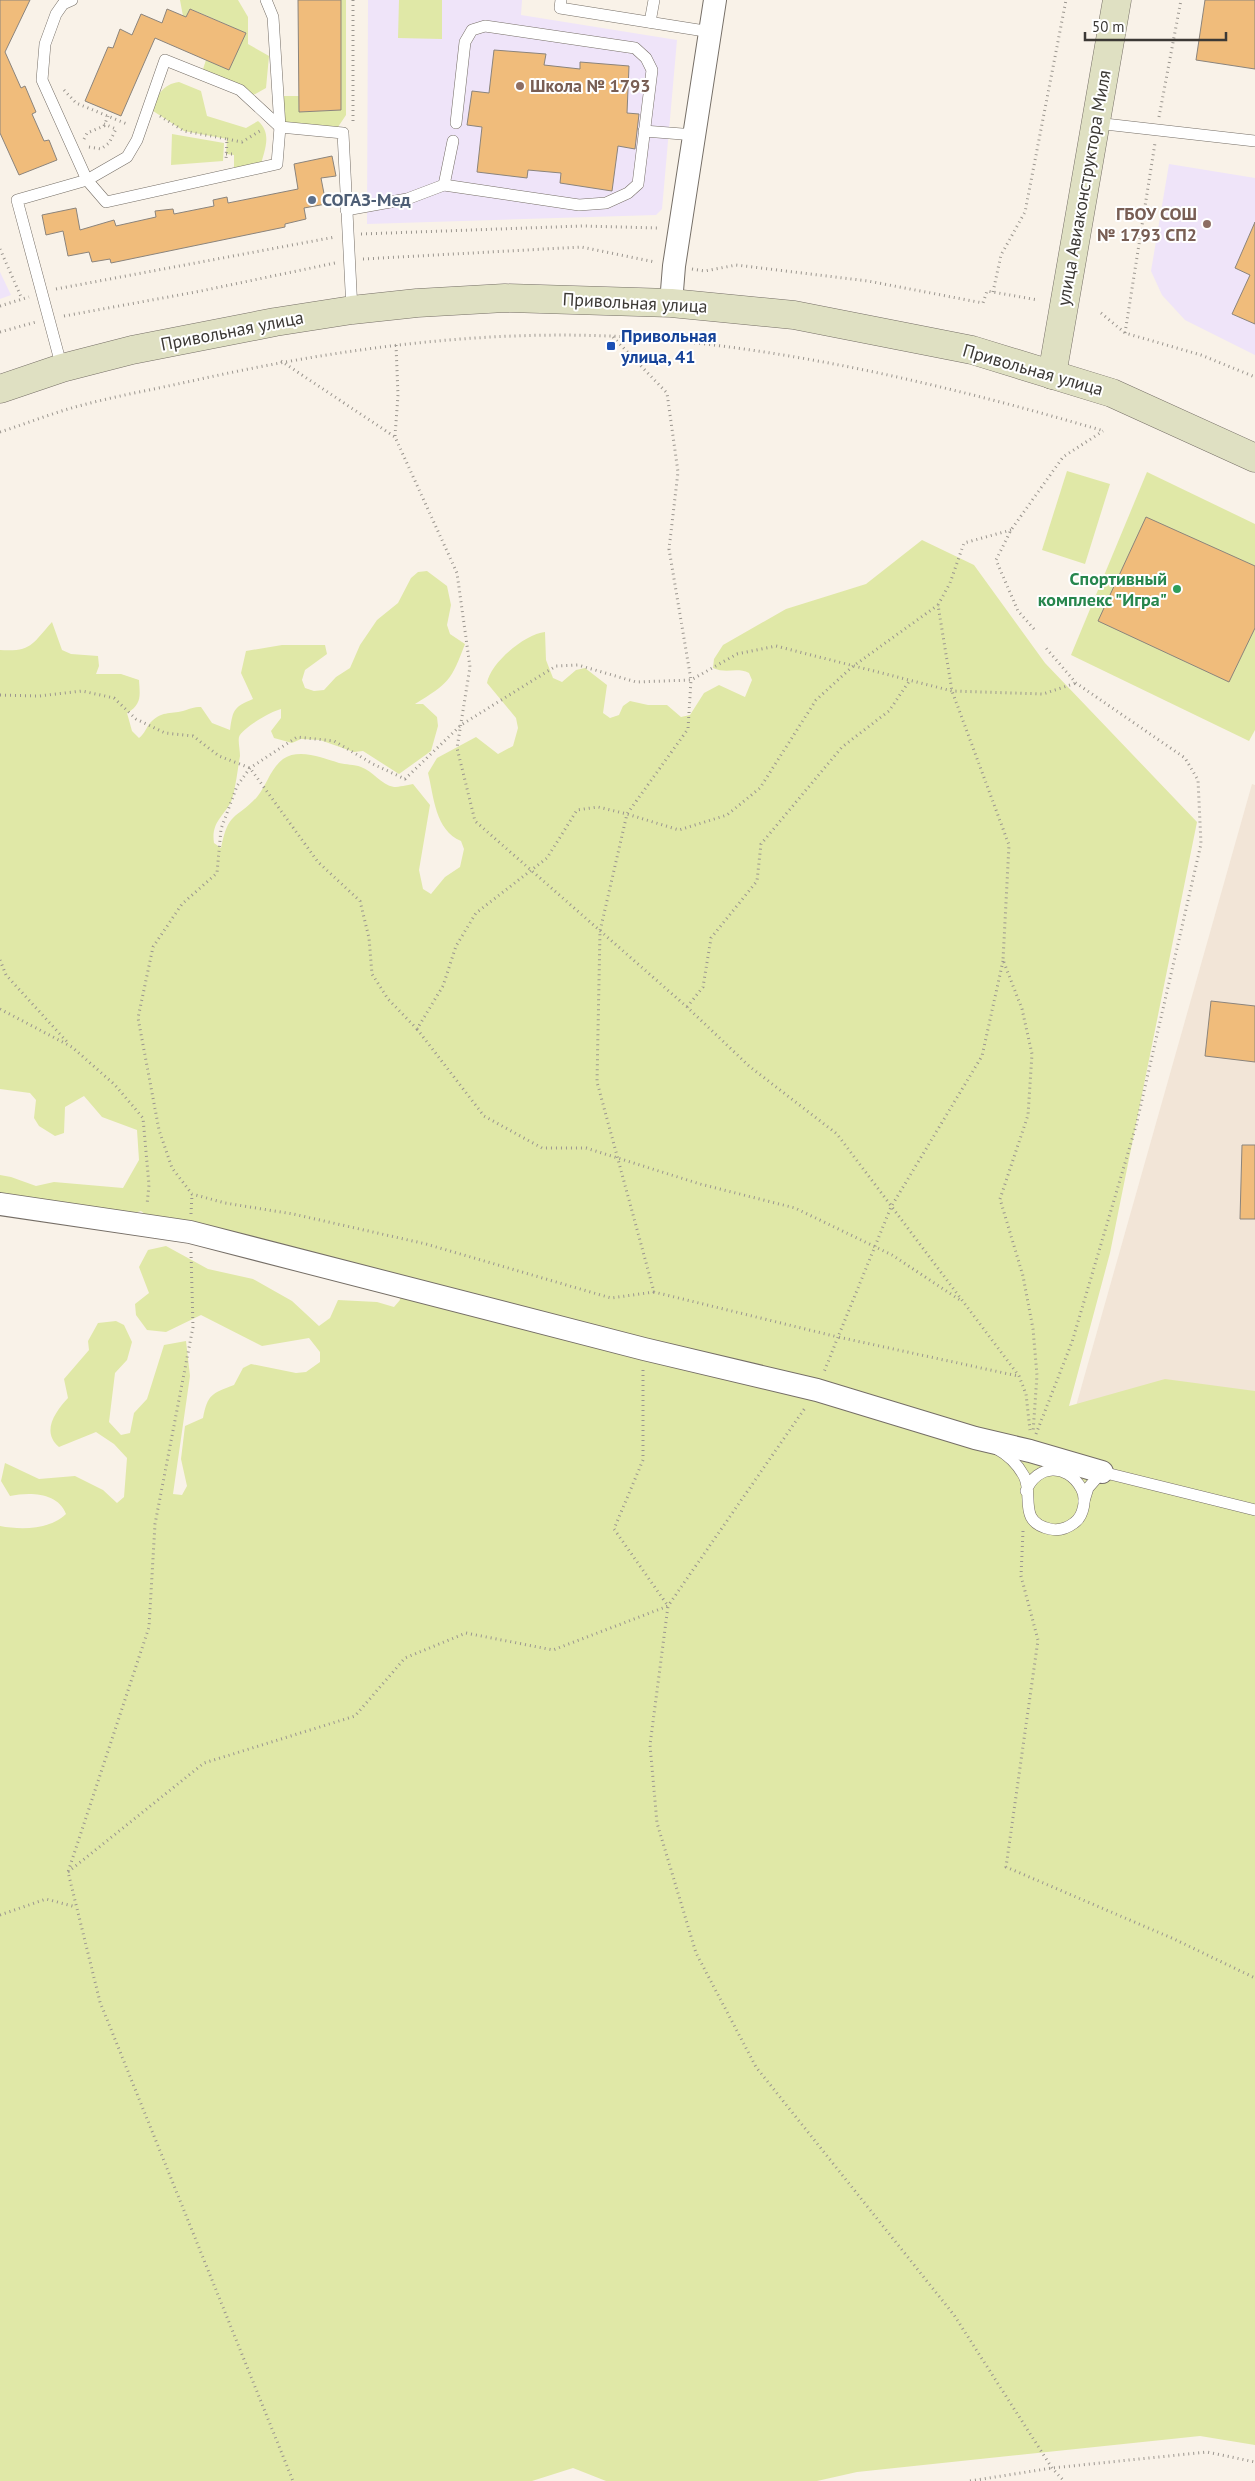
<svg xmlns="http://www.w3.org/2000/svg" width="1255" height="2481" font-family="'PT Sans',sans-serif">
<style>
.built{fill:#f2e5d7}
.education{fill:#efe4f9}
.green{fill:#e0e8a7}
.building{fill:#f0bc7b;stroke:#8b847c}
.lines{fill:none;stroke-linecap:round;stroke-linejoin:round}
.lane-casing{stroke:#756e66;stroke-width:12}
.street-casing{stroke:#756e66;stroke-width:24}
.secondary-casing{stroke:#756e66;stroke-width:29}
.path{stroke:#9b968f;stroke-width:3;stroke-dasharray:1 4;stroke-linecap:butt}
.lane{stroke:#fff;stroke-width:11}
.street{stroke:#fff;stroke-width:22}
.secondary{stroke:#dfe0c2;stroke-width:28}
.education-dot{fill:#8d6e63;stroke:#fff;stroke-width:2}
.service-dot{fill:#5c6f8a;stroke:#fff;stroke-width:2}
.transit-dot{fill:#1a4fb4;stroke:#fff;stroke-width:2}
.leisure-dot{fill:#2e9e5b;stroke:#fff;stroke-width:2}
.labels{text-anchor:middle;stroke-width:4;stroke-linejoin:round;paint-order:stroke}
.education-label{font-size:18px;font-weight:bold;fill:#785e54;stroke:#fff;text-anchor:start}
.street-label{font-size:18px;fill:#3c3935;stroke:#fff}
.service-label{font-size:18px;font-weight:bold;fill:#4e5e75;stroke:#fff;text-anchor:start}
.transit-label{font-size:18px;font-weight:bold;fill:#164399;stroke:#fff;text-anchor:start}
.leisure-label{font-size:18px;font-weight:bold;fill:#27864d;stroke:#fff;text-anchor:end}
</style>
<rect width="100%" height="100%" fill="#f9f2e8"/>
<path class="built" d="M1252,784L1255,785V1968L1074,1413Z"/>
<g class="education">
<path d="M368,0H522L521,15L677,40L662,209L656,215L367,224Z"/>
<path d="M1169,164L1255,178V355L1185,320L1162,295L1151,271Z"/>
<path d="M0,272L11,295L0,299Z"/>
</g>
<g class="green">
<path d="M180,0H238L248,17V44L269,56L266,88L248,98L201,75L206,60L229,69L246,33L191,9L186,17L183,16Z"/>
<path d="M341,0H346V115L336,130L285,126L283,96H299L300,112L341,110Z"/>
<path d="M399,0H442V39L398,38Z"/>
<path d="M179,82L201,91L207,116L246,128L258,121C273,134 264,151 260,168L228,175V169L234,168V155L226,154L227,139L184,131L150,109C157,96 163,84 179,82Z"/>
<path d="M172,134L224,143L223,161L171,165Z"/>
<path d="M1067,471L1110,484L1085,564L1042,550Z"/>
<path d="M1147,472L1255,524V730L1249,741L1071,655Z"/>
<path d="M922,540L974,565L1045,663L1197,822L1110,1253L1069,1406L1165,1379L1255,1391V2445L1200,2436L857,2472L817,2481H606L573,2468L532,2481H0V1526C21,1530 49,1530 66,1514C58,1492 29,1492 10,1496L1,1481L5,1463L39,1479L75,1476L103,1490L117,1503L124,1497L127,1458L114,1444L96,1432L59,1447C41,1432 55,1412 68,1398L64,1379L89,1350L88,1341L98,1323L116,1321L124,1325L132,1342L127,1360L115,1373L109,1422L121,1435L130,1433L134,1413L147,1399L164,1345L186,1341L190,1376L173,1494L182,1495L187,1486L181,1459L185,1426L203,1418C208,1394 211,1394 234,1385L243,1368L251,1364L296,1373L306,1372L320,1362V1352L309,1338L262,1346L201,1315L166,1332L147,1330L136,1315L135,1304L149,1293L139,1267L148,1250L166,1246L208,1269L253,1279L292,1301L319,1326L330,1318L338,1300L377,1302L394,1307L400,1300L399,1291L155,1222L141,1211L123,1216L0,1194V1175L11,1177L36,1186L54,1182L123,1188L139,1160L137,1130L102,1117L84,1096L65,1107L64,1133L55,1136L39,1126L34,1118L36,1100L30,1093L0,1089V650C32,652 32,644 52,622L62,650L71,654L98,656L99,666L96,674H121L139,680C140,696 142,704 127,713L132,731L139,738C145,733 146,728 150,723C161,711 170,714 183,711C190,709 193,707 201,707L212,723L230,730C233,709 234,707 253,699L241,673L246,651L282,645H325L327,654L305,670L302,680L305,688L314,691L324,690L336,677L350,668L360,645L377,620L398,603L411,578L418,572L427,571L447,586L451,605L447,625L450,634L465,644C451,681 449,683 415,704H423L437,717L438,726L431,751L399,774L363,751L354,752L320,740L301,739L292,743L274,738L271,731L281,718V709C272,711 242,728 239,737C238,742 240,750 240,756C238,767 235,793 231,802C222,818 211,823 214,843L221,848C229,810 235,821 257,797C267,785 270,769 283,759C299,748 323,758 339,763C346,765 354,764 361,767C373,771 381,785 394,787C399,787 407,785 413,784L430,805L419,870L423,889L431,894L445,877L460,867L464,849L461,841C435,830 434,797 428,773L437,758L476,737L498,754L513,746L518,728L516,718L487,683C490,663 525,634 545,632L546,660L553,678L562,682L576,670L585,668L607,685L603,713L610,718L619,715L623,706L630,701L648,705H667L681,717L690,715L704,693L719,685L745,697L752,680L749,673C737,667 726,674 713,668L714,659L723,645L786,609L866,584Z"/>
</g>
<g class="building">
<path d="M0,0H30L5,52L21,88L25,86L36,112L32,114L44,141L49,140L57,160L19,175L0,133Z"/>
<path d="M298,0H341V110L299,112Z"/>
<path d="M1205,0H1255V69L1196,60Z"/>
<path d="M167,9L186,17L190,9L246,33L229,70L155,38L121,116L85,101L108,47L113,48L120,29L132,35L141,14L162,23Z"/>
<path d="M494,50L546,54L544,65L580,69V62L629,66L627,113L639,114L635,149L618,146L612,191L560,183L561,173L528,170L527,178L477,172L482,127L467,125L472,91L489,93Z"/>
<path d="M332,156L336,176L321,178L326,204L304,208L306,219L285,224V227L111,263L110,259L92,262L89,252L68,256L63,231L46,235L42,215L76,208L80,230L114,220L116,226L156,217L155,211L173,209L174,214L214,206L213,200L227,197L228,203L298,189L294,164Z"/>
<path d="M1255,222V324L1232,314L1250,275L1235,268Z"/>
<path d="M1146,517L1255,566V628L1229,682L1098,621Z"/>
<path d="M1211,1001L1255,1006V1062L1205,1056Z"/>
<path d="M1242,1145H1255V1219H1240Z"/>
</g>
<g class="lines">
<g class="lane-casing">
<g id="lane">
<path d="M72,0L63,4L56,14L45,44L42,80L87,180L127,157L137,140L165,60L240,90L280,127"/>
<path d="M266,0L273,17L280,127"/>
<path d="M561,0L560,8L711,32"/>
<path d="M650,22L654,0"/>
<path d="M1096,123L1255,141"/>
<path d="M644,131L695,135"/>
<path d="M444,185L453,141"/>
<path d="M346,210L407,199L444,185L579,205L606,203L628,193L638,184L652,70L646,58L635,48L485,26L472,30L465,42L456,123"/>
<path d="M62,368L17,200L87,180L106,202L277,164L280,127L343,133L352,310"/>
<path d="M997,1449C1008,1455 1018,1465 1024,1476C1034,1495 1017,1522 1050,1529C1059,1531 1066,1529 1074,1523C1084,1516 1087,1498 1081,1488C1067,1463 1037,1464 1026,1491"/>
<path d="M1084,1501L1088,1488L1102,1472L1255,1510"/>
</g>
</g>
<g class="street-casing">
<g id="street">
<path d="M671,303L674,266L715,0"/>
<path d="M0,1204L190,1232L644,1349L817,1390L975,1438L1030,1451L1102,1472"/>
</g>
</g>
<g class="secondary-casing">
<g id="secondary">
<path d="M1052,375L1117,0"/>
<path d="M0,389L62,368L132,350L275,322L352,310L417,303L505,298L671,303L794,315L972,350L1112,393L1255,458"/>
</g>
</g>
<g class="path">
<path d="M353,0V124"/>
<path d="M64,90L76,103L127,124"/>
<path d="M160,116L184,131L227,139L226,160"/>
<path d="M1159,117L1181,0"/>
<path d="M84,139L87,133L104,126L108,116"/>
<path d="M227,139L242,142L263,129"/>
<path d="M89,147L101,149L109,143L116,129L104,124"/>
<path d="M226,154H234"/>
<path d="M361,234L582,226L660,228"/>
<path d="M0,249L22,299"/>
<path d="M363,259L581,247L655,262"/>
<path d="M692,269L705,271L736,265L868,281L983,303L987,291L1038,300"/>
<path d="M56,289L335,237"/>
<path d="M993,292L1001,255L1025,212L1066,0"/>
<path d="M0,306L29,297"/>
<path d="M1101,313L1125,333L1201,355L1255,377"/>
<path d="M64,316L201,291L335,263"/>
<path d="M0,332L36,322"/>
<path d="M1125,333L1155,143"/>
<path d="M613,337L667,393L678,472L669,549L691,680L688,729L627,814L600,931L597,1082L654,1292L838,1337L824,1372"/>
<path d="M281,361L395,437L457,573L470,667L457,748L475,821L687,1007L749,1066L837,1134L1019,1376L1026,1394L1030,1430"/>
<path d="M0,432C25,424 50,414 75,407C115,396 156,389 196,380C350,346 510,325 668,340C816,354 961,389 1104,431"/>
<path d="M395,436L398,395L396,345"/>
<path d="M1011,530L964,543L950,583L938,605L952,691L1009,845L1003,960L1022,1009L1032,1054L1028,1115L1000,1199L1023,1276L1033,1329L1037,1375L1033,1433"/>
<path d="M1034,629L1018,611L996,560L1011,530L1063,457L1103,431"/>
<path d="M0,695L39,696L82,691L114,698L136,719L165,733L193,736L219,756L250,768L318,862L360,901L369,938L372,974L388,999L417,1029L443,986L456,946L476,913L547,858L577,810L598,807L627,814L679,830L727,815L760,788L816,700L852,667L938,605"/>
<path d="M0,960L6,975L69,1044"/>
<path d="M1003,961L982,1056L891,1207L838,1337L1018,1376"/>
<path d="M687,1007L703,987L711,938L757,881L761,844L842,747L889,711L910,680"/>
<path d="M0,1009L72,1047L115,1085L143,1118L149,1185L147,1205"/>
<path d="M417,1029L484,1116L542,1148H586L700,1184L795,1208L892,1255L960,1300"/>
<path d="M191,1214L192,1194"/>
<path d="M191,1252L193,1327L155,1524L149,1627L68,1872L100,2002L293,2481"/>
<path d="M654,1292L611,1298L426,1244L293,1214L225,1203L192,1194L172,1168L159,1130L138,1018L153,947L182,904L217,873L221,829L237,786L250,768L297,737L334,741L373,764L405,779L461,725L556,666L578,665L636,682L691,680L737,654L776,646L952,691L1043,694L1076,683"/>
<path d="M643,1370V1460L614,1529L668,1606L650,1745L657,1823L696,1953L756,2067L954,2315L1052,2468L1064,2481"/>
<path d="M1036,1434L1072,1342L1136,1126L1201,844L1198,780L1185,758L1076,683L1046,648"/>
<path d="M1023,1531L1021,1576L1038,1640L1006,1867L1174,1939L1255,1978"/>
<path d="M68,1872L204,1763L355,1716L405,1658L466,1633L553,1650L668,1606L805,1408"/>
<path d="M0,1915L46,1899L76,1907"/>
<path d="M970,2481L1052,2468L1207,2452L1255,2462"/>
</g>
<use href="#lane" class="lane"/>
<use href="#street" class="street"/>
<use href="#secondary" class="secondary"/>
</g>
<g class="education-dot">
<circle cx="520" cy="86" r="5"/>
<circle cx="1207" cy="224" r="5"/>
</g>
<circle class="service-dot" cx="312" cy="200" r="5"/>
<rect class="transit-dot" x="606" y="341" width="10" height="10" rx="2.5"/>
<circle class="leisure-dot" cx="1177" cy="589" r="5"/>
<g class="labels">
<g class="education-label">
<text x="530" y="92">Школа № 1793</text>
<text x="1197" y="220" text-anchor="end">ГБОУ СОШ<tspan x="1197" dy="21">№ 1793 СП2</tspan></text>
</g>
<g class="street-label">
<text transform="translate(1084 188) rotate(-80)" y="6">улица Авиаконструктора Миля</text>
<text transform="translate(635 303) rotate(3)" y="6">Привольная улица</text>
<text transform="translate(232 331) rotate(-11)" y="6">Привольная улица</text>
<text transform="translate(1033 370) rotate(16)" y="6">Привольная улица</text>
</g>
<g class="service-label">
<text x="322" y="206">СОГАЗ-Мед</text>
</g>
<g class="transit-label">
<text x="621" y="342">Привольная<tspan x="621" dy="21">улица, 41</tspan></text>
</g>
<g class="leisure-label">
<text x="1167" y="585">Спортивный<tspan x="1167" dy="21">комплекс "Игра"</tspan></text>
</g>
</g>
<path d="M1085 32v8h141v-8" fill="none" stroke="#3c3935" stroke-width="2.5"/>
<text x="1092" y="32" font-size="15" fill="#3c3935" stroke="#ffffff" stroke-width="4" paint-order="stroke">50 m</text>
</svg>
